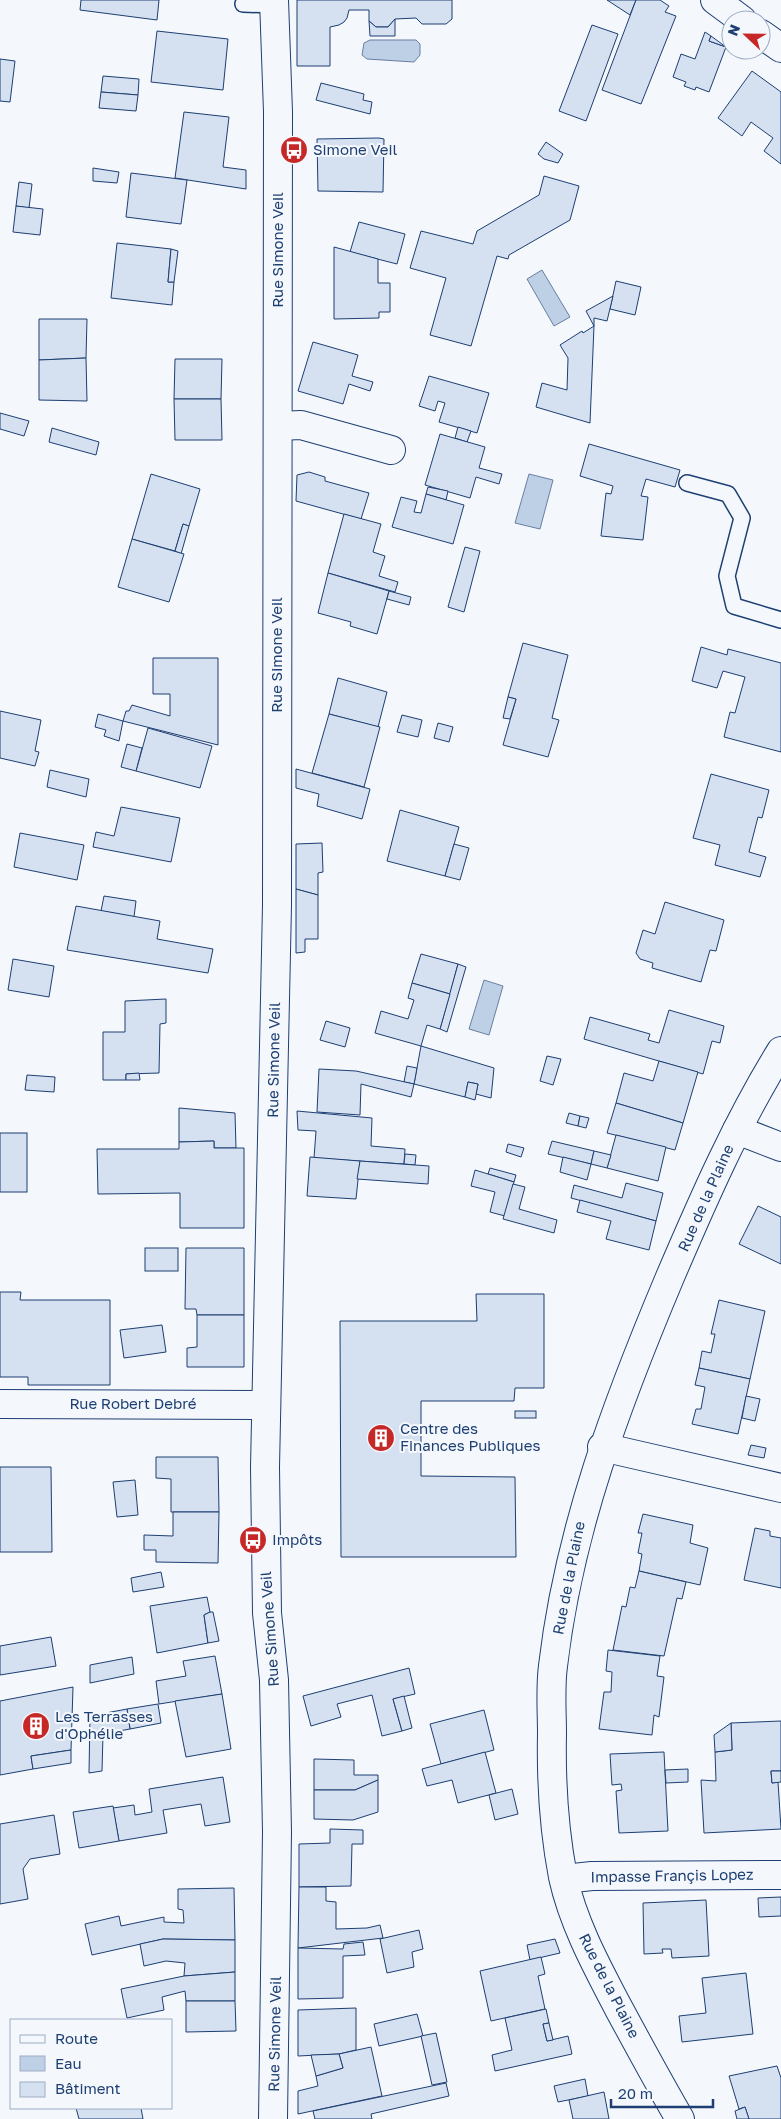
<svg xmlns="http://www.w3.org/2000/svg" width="781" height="2119" font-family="'Golos Text',sans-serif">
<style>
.water{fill:#bed0e5;stroke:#687fa3}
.building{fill:#d5e0f0;stroke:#1d3f73}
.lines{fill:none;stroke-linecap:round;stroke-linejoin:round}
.service-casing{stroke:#1d3f73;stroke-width:18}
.minor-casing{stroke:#1d3f73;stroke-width:30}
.tertiary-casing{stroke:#1d3f73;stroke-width:30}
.secondary-casing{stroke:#1d3f73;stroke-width:30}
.service{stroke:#f4f7fb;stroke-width:15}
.minor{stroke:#f4f7fb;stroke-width:28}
.tertiary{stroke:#f4f7fb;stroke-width:28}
.secondary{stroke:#f4f7fb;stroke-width:28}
.labels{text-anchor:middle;stroke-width:4;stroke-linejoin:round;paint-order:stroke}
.poi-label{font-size:15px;fill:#1d3f73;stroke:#f4f7fb;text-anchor:start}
.street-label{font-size:15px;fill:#1d3f73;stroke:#f4f7fb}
</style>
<rect width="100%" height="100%" fill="#f4f7fb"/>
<g class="water">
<path d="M370,40H416L420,44V55L414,62L367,59L362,55L364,43Z"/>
<path d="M542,270L570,317L554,326L527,279Z"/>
<path d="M529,474L553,480L540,529L515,523Z"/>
<path d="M484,980L503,986L489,1035L469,1029Z"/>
</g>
<g class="building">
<path d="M81,0H159L157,20L80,10Z"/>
<path d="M297,0H452V19L446,24H422L416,18L395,19L388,27H376L369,21V10H349L347,18L344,22L339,25L330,27V66H297Z"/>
<path d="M607,0H636L630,15Z"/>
<path d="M636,0H660L669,6L665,12L676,16L641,104L602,90Z"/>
<path d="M395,19V36H370L369,21L376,27H388Z"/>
<path d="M592,25L618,34L586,121L559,111Z"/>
<path d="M157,31L228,39L223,90L151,82Z"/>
<path d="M705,32L711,36L709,41L726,47L709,92L696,87L695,90L684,86L686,82L673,77L681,54L695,59Z"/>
<path d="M711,36L726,47L709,41Z"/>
<path d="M0,59L15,61L10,102L0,101Z"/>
<path d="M752,71L781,92V164L764,151L773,138L751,122L742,136L718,118Z"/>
<path d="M103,76L139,79L138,95L101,92Z"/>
<path d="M321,83L364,94L363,100L372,102L370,114L316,100Z"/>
<path d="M101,92L138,95L136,111L99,108Z"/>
<path d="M184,112L229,117L223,167L246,170V189L175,178Z"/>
<path d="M379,138L384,139L383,192L318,191L317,139Z"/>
<path d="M546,142L563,154L558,163L544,159L538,154Z"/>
<path d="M93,168L119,172L117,183L93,181Z"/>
<path d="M131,173L187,180L181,224L126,217Z"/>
<path d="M544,176L579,186L570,220L509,255L508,259L497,256L471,346L430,335L446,278L410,268L421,231L473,244L477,231L539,195Z"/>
<path d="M19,182L32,184L29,208L16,206Z"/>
<path d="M16,206L43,209L40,235L13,232Z"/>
<path d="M359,222L405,234L397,264L350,252Z"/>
<path d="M117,243L171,249L168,282H174L172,305L111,298Z"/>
<path d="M334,247L378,259V283H390V312H379V318L334,319Z"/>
<path d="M171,249L178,251L174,282H168Z"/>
<path d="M616,281L641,287L635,315L610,309Z"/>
<path d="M613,296L607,321L594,318V326L586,311Z"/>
<path d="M39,319H87L86,358L39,360Z"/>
<path d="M594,326L590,423L536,407L542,383L567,390L568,358L560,345L582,331L583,333Z"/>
<path d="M313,342L358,355L352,376L373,382L370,391L349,384L343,404L298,391Z"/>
<path d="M86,358L87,401L39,400V360Z"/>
<path d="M175,359H222L221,399H174Z"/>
<path d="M429,376L489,393L477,433L439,422L445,403L438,401L435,411L419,406Z"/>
<path d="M174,399H221L222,440H175Z"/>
<path d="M0,413L29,421L24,436L0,429Z"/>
<path d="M458,427L471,431L467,442L455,438Z"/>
<path d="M52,428L99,442L96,455L49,442Z"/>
<path d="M440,434L485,447L479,468L502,474L499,484L476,477L470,498L425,485Z"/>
<path d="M589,444L680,470L675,487L646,479L641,496L648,497L643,540L601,536L606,493L611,494L613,486L580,476Z"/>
<path d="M309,472L325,477V481L369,493L361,519L296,501L297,475Z"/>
<path d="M151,474L200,489L189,526L183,524L175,551L132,539Z"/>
<path d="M428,487L448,491L446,500L426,494Z"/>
<path d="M426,494L464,505L453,544L392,527L401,497L417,501L414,512L421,513Z"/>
<path d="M344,514L381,524L373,552L385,556L379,576L398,582L395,592L328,573Z"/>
<path d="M183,524L189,526L181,554L175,551Z"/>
<path d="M132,539L184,554L169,602L118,587Z"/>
<path d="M465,547L480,551L464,612L448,607Z"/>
<path d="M328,573L389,591L377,634L350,626L351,622L318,613Z"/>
<path d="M389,591L411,597L409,605L387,599Z"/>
<path d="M523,643L568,655L552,718L559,720L548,757L503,745L516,699L508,697Z"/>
<path d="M701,647L727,655L728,649L781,663V752L724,737L730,712L735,713L745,677L723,671L717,688L692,681Z"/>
<path d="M153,658H218V745L123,721L126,711H129L132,705L170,716V694H153Z"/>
<path d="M338,678L387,692L378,727L329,714Z"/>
<path d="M508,697L516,699L510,719L503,718Z"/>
<path d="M0,711L41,720L35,751L39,752L35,766L0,758Z"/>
<path d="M98,714L123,721L119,741L104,736L106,730L95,727Z"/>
<path d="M329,714L380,727L364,787L312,773Z"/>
<path d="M402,715L422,720L418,737L397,732Z"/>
<path d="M438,723L453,727L449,742L434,738Z"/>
<path d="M148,728L212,746L200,788L136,771Z"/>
<path d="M127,744L142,748L136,771L121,767Z"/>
<path d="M296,769L370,789L362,819L317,806L319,794L296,788Z"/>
<path d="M50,770L89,779L86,797L47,787Z"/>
<path d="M711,774L769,790L762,818L758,817L749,852L766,857L760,877L715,865L720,845L693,838Z"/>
<path d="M121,807L180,818L171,862L93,847L96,832L114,836Z"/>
<path d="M400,810L459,827L445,876L387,861Z"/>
<path d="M20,833L84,845L77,880L14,867Z"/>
<path d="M322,843L323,872L318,873V895L296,889V844Z"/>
<path d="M454,844L469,848L460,880L445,876Z"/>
<path d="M296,889L318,895V939H305V952L296,953Z"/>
<path d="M104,896L136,901L134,917L101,911Z"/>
<path d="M665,902L724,920L716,951L710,950L701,982L652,968L653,963L640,959L636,953L643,930L655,934Z"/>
<path d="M76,906L160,921L157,939L213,949L208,973L67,950Z"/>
<path d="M421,954L458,964L450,994L412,983Z"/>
<path d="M13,959L54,966L49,997L8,990Z"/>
<path d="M458,964L466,967L447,1032L440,1029Z"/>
<path d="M412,983L450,994L440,1029L427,1025L421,1046L375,1033L381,1011L408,1019L414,1000L408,998Z"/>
<path d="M166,999V1023L160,1024L159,1073L126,1074V1080H103V1032H125V1001Z"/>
<path d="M669,1010L724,1026L720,1043L712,1041L703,1074L584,1039L590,1017L650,1034L648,1040L659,1043Z"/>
<path d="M326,1021L350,1028L345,1047L320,1040Z"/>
<path d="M421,1046L494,1068L491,1098L476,1094L478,1084L468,1082L465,1097L414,1084Z"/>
<path d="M547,1056L561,1059L553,1085L540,1081Z"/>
<path d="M659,1061L698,1072L683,1123L616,1103L624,1073L653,1081Z"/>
<path d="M407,1066L417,1068L414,1084L404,1082Z"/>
<path d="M319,1069L356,1071L414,1084L411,1097L361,1084L360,1115L317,1112Z"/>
<path d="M139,1073L140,1080H126V1074Z"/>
<path d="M27,1075L55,1077L54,1092L25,1090Z"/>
<path d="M468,1082L478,1084L475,1100L465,1097Z"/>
<path d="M616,1103L683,1123L675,1150L607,1133Z"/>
<path d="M179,1108L235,1113L236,1148H214V1141L179,1142Z"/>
<path d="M297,1111L372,1118L371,1146L405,1149L404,1164L314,1158L316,1131L298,1130Z"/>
<path d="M569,1113L580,1116L578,1126L566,1123Z"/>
<path d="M580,1116L589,1118L586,1128L578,1126Z"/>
<rect x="0" y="1133" width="27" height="59"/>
<path d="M616,1135L666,1147L658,1181L607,1168Z"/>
<path d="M214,1141V1148H244V1228H180V1193L98,1194L97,1149H179V1142Z"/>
<path d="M552,1141L594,1151L591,1164L548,1154Z"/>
<path d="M508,1144L524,1148L521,1157L506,1152Z"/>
<path d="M594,1151L611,1155L607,1168L591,1164Z"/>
<path d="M405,1154L416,1155L415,1165L404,1164Z"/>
<path d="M310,1157L360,1161L356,1199L307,1196Z"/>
<path d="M563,1157L591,1164L587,1180L560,1172Z"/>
<path d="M360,1161L429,1166L428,1184L357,1179Z"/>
<path d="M490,1168L516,1175L514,1182L488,1174Z"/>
<path d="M475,1170L514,1182L505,1216L490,1212L495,1192L471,1186Z"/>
<path d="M626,1183L663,1193L656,1221L571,1198L574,1185L622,1198Z"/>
<path d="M513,1184L525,1187L519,1209L557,1220L554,1233L503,1219Z"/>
<path d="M580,1200L656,1221L649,1250L606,1239L611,1221L577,1212Z"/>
<path d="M758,1206L781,1217V1264L739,1244Z"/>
<rect x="145" y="1248" width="33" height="23"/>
<path d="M186,1248H244V1315H197L196,1309H185Z"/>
<path d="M0,1292H21L20,1300H110V1385H28V1377H0Z"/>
<path d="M476,1294H544V1388H515L514,1401H421V1476L515,1477L516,1557H341L340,1321H477Z"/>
<path d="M719,1300L765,1311L750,1379L699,1368L702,1351L711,1353L715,1334H711Z"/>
<path d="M197,1315H244V1367H187V1348L197,1347Z"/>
<path d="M162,1325L166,1352L124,1358L120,1330Z"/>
<path d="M699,1368L750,1379L738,1434L692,1424L696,1409H701L705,1387L695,1385Z"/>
<path d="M746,1396L760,1399L755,1421L742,1418Z"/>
<rect x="515" y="1411" width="21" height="7"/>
<path d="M751,1445L766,1448L764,1458L748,1455Z"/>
<path d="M156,1457H218L219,1512H171V1479L156,1478Z"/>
<path d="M0,1467H51L52,1552H0Z"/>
<path d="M135,1480L138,1515L117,1517L113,1482Z"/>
<path d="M173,1512H219L218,1563L156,1562V1550H144V1535L173,1536Z"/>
<path d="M643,1514L693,1525L690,1543L708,1548L700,1585L639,1571L642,1554L638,1553L642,1533H638Z"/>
<path d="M755,1528L770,1531V1536L781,1538V1588L744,1580Z"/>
<path d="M639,1571L686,1582L682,1599L677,1598L664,1656L613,1650L622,1606L626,1607L630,1587L635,1588Z"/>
<path d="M161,1572L164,1587L133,1592L131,1578Z"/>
<path d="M207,1597L210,1612L204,1615L208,1643L157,1653L150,1606Z"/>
<path d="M210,1612H213L219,1641L208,1643L204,1615Z"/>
<path d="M51,1637L56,1666L0,1675V1646Z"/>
<path d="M608,1650L660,1656L657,1676L664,1677L659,1717L654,1715L652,1735L599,1729L604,1692H611L612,1672L606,1671Z"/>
<path d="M215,1656L222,1694L159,1704L156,1681L186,1676L183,1661Z"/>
<path d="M132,1657L134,1674L90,1683V1665Z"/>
<path d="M409,1668L415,1694L393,1699L402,1731L382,1736L372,1695L337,1704L341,1717L311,1726L303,1696Z"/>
<path d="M73,1687L71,1750L31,1756L33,1769L0,1775V1701Z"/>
<path d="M222,1694L231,1749L186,1757L175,1701Z"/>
<path d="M404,1696L412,1728L402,1731L393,1699Z"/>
<path d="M158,1704L161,1723L130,1729L127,1709Z"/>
<path d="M127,1709L130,1729L103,1734L102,1771L89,1773L90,1716Z"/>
<path d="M484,1710L494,1750L441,1764L430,1724Z"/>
<path d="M781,1721V1771H771L772,1783L778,1782L781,1829L704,1833L701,1780L716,1781L715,1752L732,1750L731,1723Z"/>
<path d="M731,1723L732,1750L715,1752L714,1735Z"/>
<path d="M71,1750V1763L33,1769L31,1756Z"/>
<path d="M485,1752L496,1793L458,1803L452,1780L427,1786L422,1769Z"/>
<path d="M664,1752L668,1831L619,1833L616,1791L622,1790L621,1784L612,1785L610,1754Z"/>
<path d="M314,1759L354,1760V1775H378V1780L355,1790H314Z"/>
<path d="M688,1769V1782L666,1783L665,1770Z"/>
<path d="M771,1771H781V1782L772,1783Z"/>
<path d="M223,1777L230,1822L205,1826L201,1804L163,1810L167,1833L119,1841L113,1808L134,1805L135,1815L152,1812L149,1789Z"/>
<path d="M378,1780V1812L353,1820L314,1819V1790H355Z"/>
<path d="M512,1789L518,1814L495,1820L489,1795Z"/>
<path d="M113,1806L119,1841L79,1848L73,1812Z"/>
<path d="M54,1815L60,1854L30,1859L23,1869L28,1899L0,1904V1824Z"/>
<path d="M330,1829L363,1830V1844H352L351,1886L299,1887V1844L330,1843Z"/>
<path d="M299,1887H326V1901L336,1902V1929L367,1928L380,1925L383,1938L298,1948Z"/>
<path d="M234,1888L235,1940L163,1939L92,1955L85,1924L119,1916L121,1926L164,1917V1922L184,1923L183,1910L178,1909V1889Z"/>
<path d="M781,1897V1916L759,1917L758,1898Z"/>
<path d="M706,1900L709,1956L672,1958L671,1949H662L663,1953L644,1954L643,1903Z"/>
<path d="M419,1930L423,1949L412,1952L414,1967L387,1973L380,1939Z"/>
<path d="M163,1939L235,1940V1972L184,1976L185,1963L166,1961L144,1966L140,1944Z"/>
<path d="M555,1939L560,1953L530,1960L527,1945Z"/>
<path d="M363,1942L365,1955L343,1956V1998L298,1999V1948L343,1949L344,1944Z"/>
<path d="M541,1957L545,1974L538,1976L545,2009L491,2021L480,1971Z"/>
<path d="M235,1972V2001H186L185,1991L162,1997L164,2010L127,2018L121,1989L184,1976Z"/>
<path d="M746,1973L753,2034L682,2042L679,2016L706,2013L702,1978Z"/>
<path d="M186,2001H235L236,2031L186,2032Z"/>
<path d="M356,2008V2050L339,2054L298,2056V2010Z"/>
<path d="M546,2009L549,2023L543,2024L547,2041L568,2036L572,2054L495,2071L492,2055L512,2050L505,2018Z"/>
<path d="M417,2014L423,2036L379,2046L374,2024Z"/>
<path d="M549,2023L553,2040L547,2041L543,2024Z"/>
<path d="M436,2033L447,2082L432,2085L421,2036Z"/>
<path d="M371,2047L382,2096L298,2114V2091L318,2086L316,2076L343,2068L339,2054Z"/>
<path d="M339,2054L343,2068L316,2076L311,2055Z"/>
<path d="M777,2066L781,2078V2119H749L745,2107L739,2109L729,2076Z"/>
<path d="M585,2079L588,2096L558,2102L554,2086Z"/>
<path d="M446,2083L449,2096L371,2114L372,2119H315L313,2111Z"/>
<path d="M604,2092L609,2119H573L569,2100Z"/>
<path d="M745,2107L749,2119H737L735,2111Z"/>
<path d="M76,2108H141L143,2119H79Z"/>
</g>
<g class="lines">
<g class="service-casing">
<g id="service">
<path d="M243,4L274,5"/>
<path d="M687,483L728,494L742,518L727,576L734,606L781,620"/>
</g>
</g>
<g class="minor-casing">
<g id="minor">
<path d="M278,426L301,425L391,450"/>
<path d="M737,1130L781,1147"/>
<path d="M0,1404L266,1405"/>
<path d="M602,1447L781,1488"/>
<path d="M564,1879L592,1876L781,1875"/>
<path d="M680,2119C659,2083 639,2046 619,2009C597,1967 573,1923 563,1877C554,1830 551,1782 552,1734C552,1712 550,1688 553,1666C569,1529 617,1403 670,1277C703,1200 737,1122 781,1051"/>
</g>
</g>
<g class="tertiary-casing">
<g id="tertiary">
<path d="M715,0L742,20"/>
<path d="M761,34L781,48"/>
</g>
</g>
<g class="secondary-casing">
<path id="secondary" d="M273,2119L277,1832L274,1680L267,1613L265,1467L277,905L278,112L274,0"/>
</g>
<use href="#service" class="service"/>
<use href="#minor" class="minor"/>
<use href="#tertiary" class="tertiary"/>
<use href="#secondary" class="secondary"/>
</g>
<defs>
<g id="bus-disc" transform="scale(1.4375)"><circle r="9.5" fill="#c62828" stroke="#f4f7fb"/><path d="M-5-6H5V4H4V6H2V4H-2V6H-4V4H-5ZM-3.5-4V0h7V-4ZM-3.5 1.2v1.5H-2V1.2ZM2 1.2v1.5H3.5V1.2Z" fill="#fff"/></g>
<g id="building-disc" transform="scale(1.4375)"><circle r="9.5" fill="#c62828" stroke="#f4f7fb"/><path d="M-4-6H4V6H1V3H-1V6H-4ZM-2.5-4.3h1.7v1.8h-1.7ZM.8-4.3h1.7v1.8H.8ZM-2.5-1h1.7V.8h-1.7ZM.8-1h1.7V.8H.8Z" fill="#fff"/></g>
</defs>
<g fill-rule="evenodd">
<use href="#bus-disc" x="294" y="150"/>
<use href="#building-disc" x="381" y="1438"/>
<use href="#bus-disc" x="253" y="1540"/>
<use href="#building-disc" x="36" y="1726"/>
</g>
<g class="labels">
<g class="poi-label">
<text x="313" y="155">Simone Veil</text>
<text x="400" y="1434">Centre des<tspan x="400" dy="17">Finances Publiques</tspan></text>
<text x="272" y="1545">Impôts</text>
<text x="55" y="1722">Les Terrasses<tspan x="55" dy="17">d'Ophélie</tspan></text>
</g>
<g class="street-label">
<text transform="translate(278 250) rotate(-90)" y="5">Rue Simone Veil</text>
<text transform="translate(277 655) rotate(-90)" y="5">Rue Simone Veil</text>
<text transform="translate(274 1060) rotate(-89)" y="5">Rue Simone Veil</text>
<text transform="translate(706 1198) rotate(-66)" y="5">Rue de la Plaine</text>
<text x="133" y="1409">Rue Robert Debré</text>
<text transform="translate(569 1578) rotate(-79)" y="5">Rue de la Plaine</text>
<text transform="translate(270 1629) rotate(-94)" y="5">Rue Simone Veil</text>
<text transform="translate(672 1876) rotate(-1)" y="5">Impasse Françis Lopez</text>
<text transform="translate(609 1986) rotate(63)" y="5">Rue de la Plaine</text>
<text transform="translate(275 2034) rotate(-89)" y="5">Rue Simone Veil</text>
</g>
</g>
<rect x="10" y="2019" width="162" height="90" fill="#f4f7fb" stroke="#9eadc5"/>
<rect x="20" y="2035" width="25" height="8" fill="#f4f7fb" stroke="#9eadc5"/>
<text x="55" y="2044" font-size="15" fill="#1d3f73">Route</text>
<rect x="20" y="2056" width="25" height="15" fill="#bed0e5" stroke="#9eadc5"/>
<text x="55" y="2069" font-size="15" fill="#1d3f73">Eau</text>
<rect x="20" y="2082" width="25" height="15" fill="#d5e0f0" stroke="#9eadc5"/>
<text x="55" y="2094" font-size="15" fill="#1d3f73">Bâtiment</text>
<g transform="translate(746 35) rotate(292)"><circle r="24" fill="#f4f7fb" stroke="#9eadc5"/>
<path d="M0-4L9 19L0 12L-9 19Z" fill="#c62828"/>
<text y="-8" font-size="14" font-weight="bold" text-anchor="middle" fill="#1d3f73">N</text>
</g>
<path d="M611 2099v8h102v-8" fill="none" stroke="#1d3f73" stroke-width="2.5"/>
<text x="618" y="2099" font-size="15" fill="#1d3f73" stroke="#f4f7fb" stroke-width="4" paint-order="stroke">20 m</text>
</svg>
